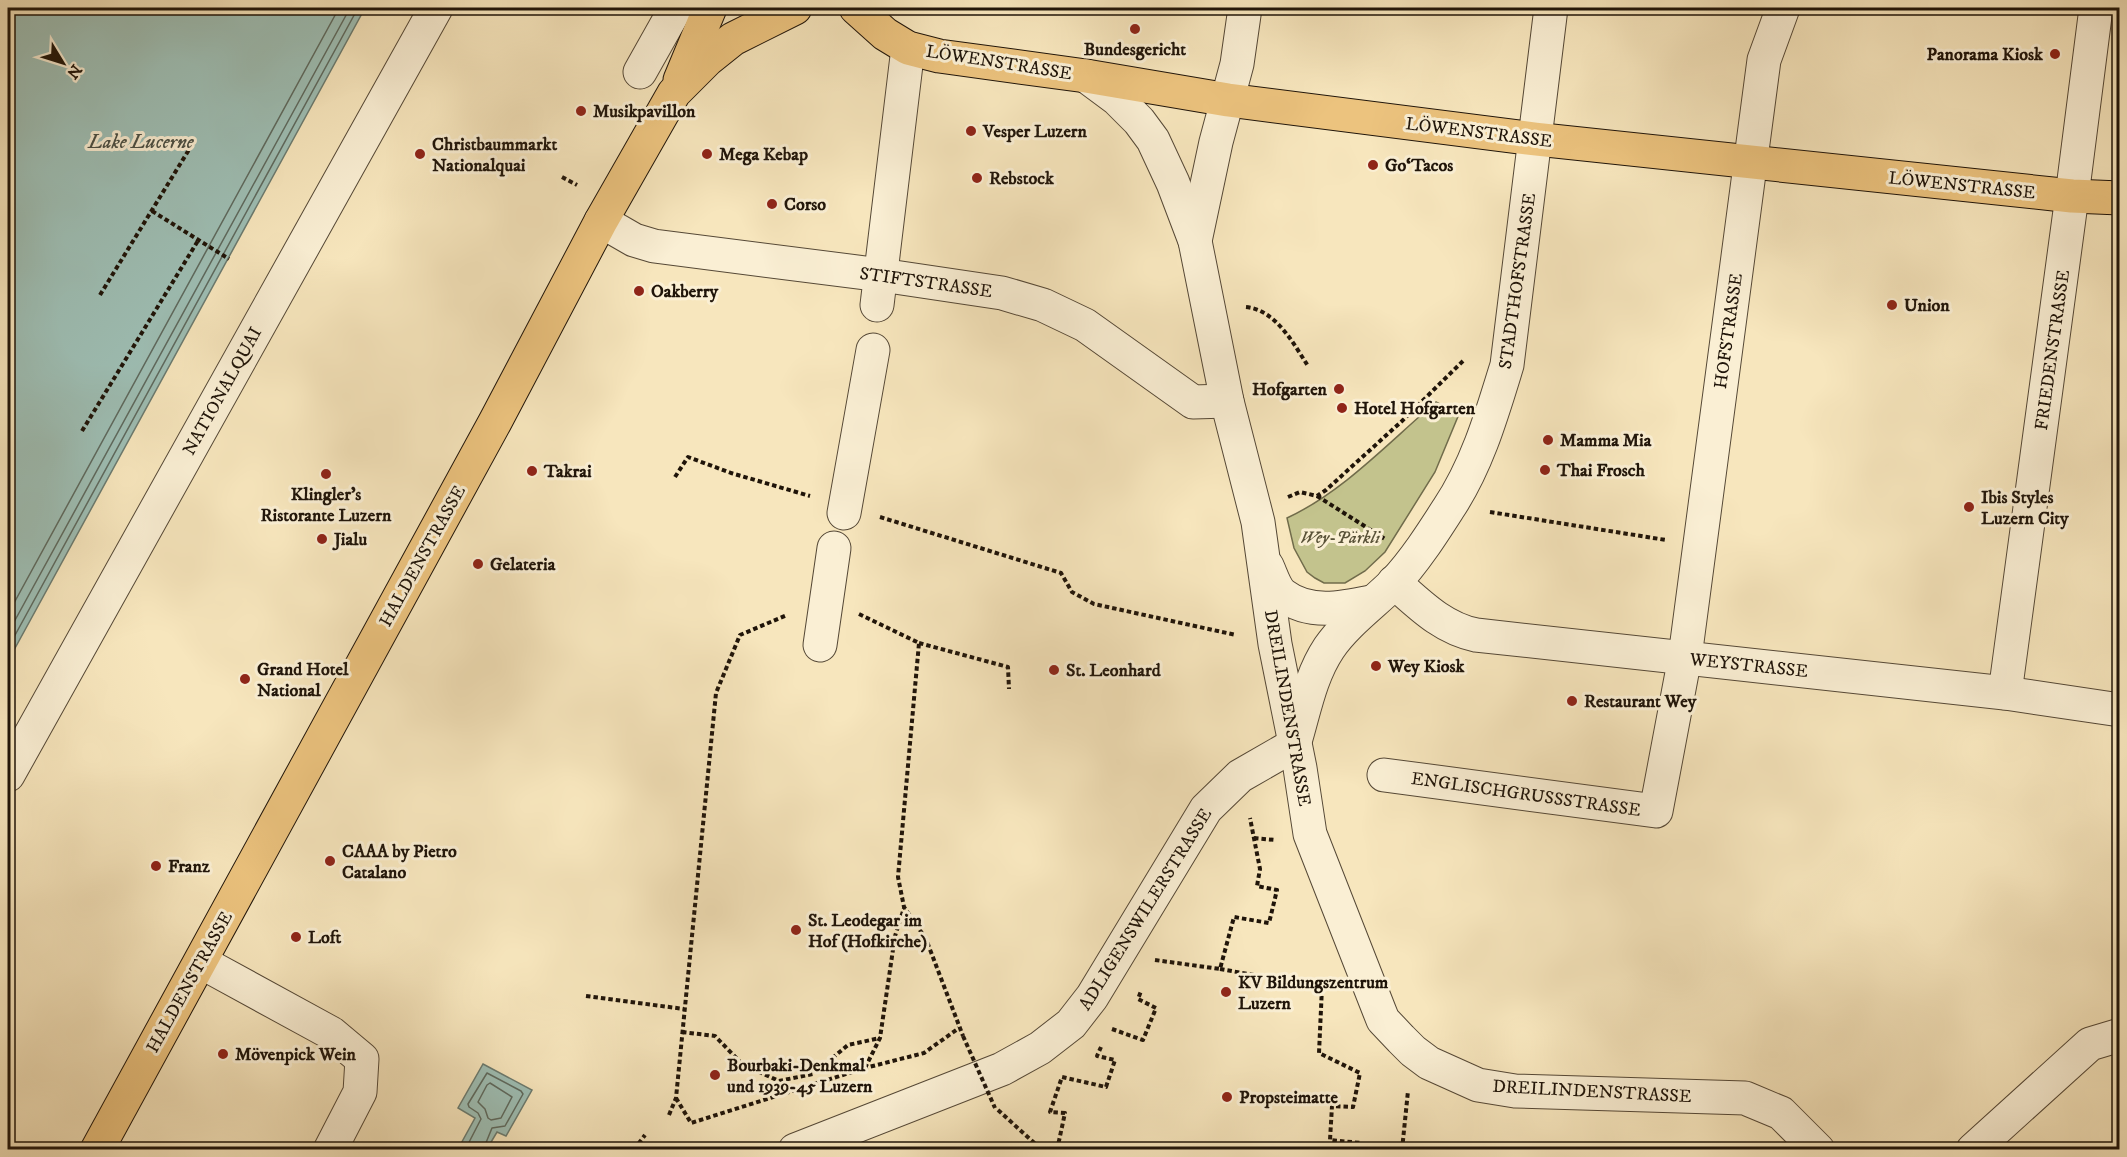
<svg xmlns="http://www.w3.org/2000/svg" width="2127" height="1157" font-family="'IM FELL DW Pica',serif">
<style>
.green{fill:#c3c38d;stroke:#716c4b;stroke-width:1.5}
.water{fill:#9ebfb5;stroke:#6b7b70;stroke-width:1.5}
.lines{fill:none;stroke-linecap:round;stroke-linejoin:round}
.shore{stroke:#5e6a5f;stroke-width:1.5}
.minor-casing{stroke:#554836;stroke-width:35}
.major-casing{stroke:#1f1409;stroke-width:35}
.path{stroke:#1f1409;stroke-width:4;stroke-dasharray:4.5 3;stroke-linecap:butt}
.minor{stroke:#faefd4;stroke-width:33}
.major{stroke:#ecc37e;stroke-width:33}
.path-bridge{stroke:#1f1409;stroke-width:4;stroke-dasharray:4.5 3;stroke-linecap:butt}
.poi-dot{fill:#8f2418;stroke:#faefd4;stroke-width:2}
.labels{text-anchor:middle;stroke-width:6;stroke-linejoin:round;paint-order:stroke}
.poi-label{font-size:18px;font-weight:bold;fill:#1f1409;stroke:#faefd4;text-anchor:start}
.street-label{font-size:18px;fill:#1f1409;stroke:#faefd4}
.park-label{font-size:18px;font-style:italic;fill:#585137;stroke:#faefd4}
.water-label{font-size:20px;font-style:italic;fill:#4b5045;stroke:#faefd4}
</style>
<rect width="100%" height="100%" fill="#f7e6bd"/>
<filter id="stains"><feTurbulence type="fractalNoise" baseFrequency=".00333" numOctaves="4"/><feColorMatrix values="0 0 0 0 .2 0 0 0 0 .09 0 0 0 0 .02 0 0 0 .5 -.17"/></filter>
<radialGradient id="worn" r=".72"><stop offset=".6" stop-color="#630" stop-opacity="0"/><stop offset="1" stop-color="#630" stop-opacity=".3"/></radialGradient>
<path class="green" d="M1436,402L1459,414L1435,472L1385,552L1365,571L1345,583H1324L1315,578L1307,572L1294,548L1287,518C1343,492 1389,442 1436,402Z"/>
<g class="water">
<path d="M8,8H365L8,661Z"/>
<path d="M483,1064L532,1090L506,1136L497,1132L487,1149H458L475,1118L458,1108Z"/>
</g>
<g class="lines">
<g class="shore">
<path d="M8,614L339,8"/>
<path d="M8,633L350,8"/>
<path d="M8,648L358,8"/>
<path d="M490,1083L512,1097L501,1118L491,1120L488,1118L485,1109L478,1102L487,1085Z"/>
<path d="M465,1150L481,1119L478,1113L469,1107L468,1104L487,1073L521,1091L523,1094L505,1126L492,1128L483,1150"/>
</g>
<g class="minor-casing">
<g id="minor">
<path d="M640,72L676,8"/>
<path d="M1086,76L1117,99L1139,121L1153,140L1173,183L1195,241L1227,401L1258,522L1275,644L1300,768L1310,834L1379,1010L1383,1020L1401,1039L1413,1051L1429,1063L1478,1085L1515,1091L1745,1098L1781,1113L1818,1150"/>
<path d="M601,221L634,240L654,246L881,275L1002,293L1043,305L1085,325L1193,402L1227,401"/>
<path d="M1195,241L1216,142L1237,64L1245,8"/>
<path d="M877,305L908,48"/>
<path d="M844,513L873,350"/>
<path d="M1267,566C1271,574 1275,589 1283,595C1309,615 1342,608 1371,602"/>
<path d="M1394,582C1419,604 1442,628 1476,635L2005,693L2120,710"/>
<path d="M820,645L834,548"/>
<path d="M2005,693L2072,196L2096,8"/>
<path d="M1296,738C1305,707 1311,675 1329,648C1346,623 1373,604 1394,583C1414,562 1432,534 1448,509C1477,466 1492,414 1507,365L1551,8"/>
<path d="M8,775L436,8"/>
<path d="M1384,775L1656,811L1685,657L1764,60L1783,8"/>
<path d="M201,962L331,1033L362,1059L360,1092L330,1150"/>
<path d="M795,1150L1002,1069L1040,1048L1071,1024L1092,997L1206,809L1240,776L1294,745"/>
<path d="M1973,1150L2090,1044L2120,1035"/>
</g>
</g>
<g class="major-casing">
<g id="major">
<path d="M856,8L885,34L908,48L939,56L1086,76L1228,100L1535,139L2072,196L2120,198"/>
<path d="M680,80L710,8"/>
<path d="M97,1150L495,422L601,221L674,93L708,59L733,39L795,8"/>
</g>
</g>
<g class="path">
<path d="M562,177L577,185"/>
<path d="M152,211L229,259"/>
<path d="M100,295L190,148"/>
<path d="M1246,307C1276,310 1293,343 1308,366"/>
<path d="M82,431L199,239"/>
<path d="M675,477L688,457L731,473L810,496"/>
<path d="M1317,496L1385,539"/>
<path d="M1288,497L1300,492L1317,496L1326,490L1402,421L1464,360"/>
<path d="M1490,512L1666,540"/>
<path d="M880,517L1061,573L1072,592L1094,604L1236,635"/>
<path d="M859,614L919,643L898,877L904,907L926,939L963,1036"/>
<path d="M919,643L1008,667L1009,689"/>
<path d="M1254,838L1275,840"/>
<path d="M1155,960L1220,969L1234,917L1269,923L1277,890L1257,886L1260,869L1250,818"/>
<path d="M1220,969L1322,987L1319,1053L1360,1073L1353,1107L1332,1106L1330,1140L1361,1143L1359,1150"/>
<path d="M586,996L684,1009"/>
<path d="M1112,1029L1143,1040L1156,1008L1138,999L1141,991"/>
<path d="M682,1032L715,1036L742,1064L779,1081L813,1074L848,1045L880,1038"/>
<path d="M865,1068L880,1038L895,936L904,908"/>
<path d="M676,1098L691,1123L865,1068L924,1053L959,1028"/>
<path d="M998,1110L1042,1150"/>
<path d="M669,1115L676,1098L716,693L740,635L787,615"/>
<path d="M637,1150L636,1147L645,1135"/>
<path d="M1057,1150L1065,1113L1050,1112L1062,1077L1106,1087L1115,1060L1097,1056L1101,1047"/>
<path d="M1402,1150L1408,1091"/>
</g>
<use href="#minor" class="minor"/>
<use href="#major" class="major"/>
<path class="path-bridge" d="M963,1036L995,1108"/>
</g>
<g class="poi-dot">
<circle cx="1135" cy="29" r="6"/>
<circle cx="2055" cy="54" r="6"/>
<circle cx="581" cy="111" r="6"/>
<circle cx="971" cy="131" r="6"/>
<circle cx="420" cy="154" r="6"/>
<circle cx="707" cy="154" r="6"/>
<circle cx="1373" cy="165" r="6"/>
<circle cx="977" cy="178" r="6"/>
<circle cx="772" cy="204" r="6"/>
<circle cx="639" cy="291" r="6"/>
<circle cx="1892" cy="305" r="6"/>
<circle cx="1339" cy="389" r="6"/>
<circle cx="1342" cy="408" r="6"/>
<circle cx="1548" cy="440" r="6"/>
<circle cx="1545" cy="470" r="6"/>
<circle cx="532" cy="471" r="6"/>
<circle cx="326" cy="474" r="6"/>
<circle cx="1969" cy="507" r="6"/>
<circle cx="322" cy="539" r="6"/>
<circle cx="478" cy="564" r="6"/>
<circle cx="1376" cy="666" r="6"/>
<circle cx="1054" cy="670" r="6"/>
<circle cx="245" cy="679" r="6"/>
<circle cx="1572" cy="701" r="6"/>
<circle cx="330" cy="861" r="6"/>
<circle cx="156" cy="866" r="6"/>
<circle cx="796" cy="930" r="6"/>
<circle cx="296" cy="937" r="6"/>
<circle cx="1226" cy="992" r="6"/>
<circle cx="223" cy="1054" r="6"/>
<circle cx="715" cy="1075" r="6"/>
<circle cx="1227" cy="1097" r="6"/>
</g>
<g class="labels">
<g class="poi-label">
<text x="1135" y="55" text-anchor="middle">Bundesgericht</text>
<text x="2043" y="60" text-anchor="end">Panorama Kiosk</text>
<text x="593" y="117">Musikpavillon</text>
<text x="983" y="137">Vesper Luzern</text>
<text x="432" y="150">Christbaummarkt<tspan x="432" dy="21">Nationalquai</tspan></text>
<text x="719" y="160">Mega Kebap</text>
<text x="1385" y="171">Go‘Tacos</text>
<text x="989" y="184">Rebstock</text>
<text x="784" y="210">Corso</text>
<text x="651" y="297">Oakberry</text>
<text x="1904" y="311">Union</text>
<text x="1327" y="395" text-anchor="end">Hofgarten</text>
<text x="1354" y="414">Hotel Hofgarten</text>
<text x="1560" y="446">Mamma Mia</text>
<text x="1557" y="476">Thai Frosch</text>
<text x="544" y="477">Takrai</text>
<text x="326" y="500" text-anchor="middle">Klingler's<tspan x="326" dy="21">Ristorante Luzern</tspan></text>
<text x="1981" y="503">Ibis Styles<tspan x="1981" dy="21">Luzern City</tspan></text>
<text x="334" y="545">Jialu</text>
<text x="490" y="570">Gelateria</text>
<text x="1388" y="672">Wey Kiosk</text>
<text x="257" y="675">Grand Hotel<tspan x="257" dy="21">National</tspan></text>
<text x="1066" y="676">St. Leonhard</text>
<text x="1584" y="707">Restaurant Wey</text>
<text x="342" y="857">CAAA by Pietro<tspan x="342" dy="21">Catalano</tspan></text>
<text x="168" y="872">Franz</text>
<text x="808" y="926">St. Leodegar im<tspan x="808" dy="21">Hof (Hofkirche)</tspan></text>
<text x="308" y="943">Loft</text>
<text x="1238" y="988">KV Bildungszentrum<tspan x="1238" dy="21">Luzern</tspan></text>
<text x="235" y="1060">Mövenpick Wein</text>
<text x="727" y="1071">Bourbaki-Denkmal<tspan x="727" dy="21">und 1939-45 Luzern</tspan></text>
<text x="1239" y="1103">Propsteimatte</text>
</g>
<g class="street-label">
<text transform="translate(999 62) rotate(9)" y="6">LÖWENSTRASSE</text>
<text transform="translate(1479 132) rotate(7)" y="6">LÖWENSTRASSE</text>
<text transform="translate(1962 185) rotate(6)" y="6">LÖWENSTRASSE</text>
<text transform="translate(1517 281) rotate(-82)" y="6">STADTHOFSTRASSE</text>
<text transform="translate(926 282) rotate(8)" y="6">STIFTSTRASSE</text>
<text transform="translate(1728 331) rotate(-82)" y="6">HOFSTRASSE</text>
<text transform="translate(2052 350) rotate(-82)" y="6">FRIEDENSTRASSE</text>
<text transform="translate(222 391) rotate(-61)" y="6">NATIONALQUAI</text>
<text transform="translate(422 556) rotate(-61)" y="6">HALDENSTRASSE</text>
<text transform="translate(1749 665) rotate(6)" y="6">WEYSTRASSE</text>
<text transform="translate(1288 708) rotate(80)" y="6">DREILINDENSTRASSE</text>
<text transform="translate(1526 794) rotate(8)" y="6">ENGLISCHGRUSSSTRASSE</text>
<text transform="translate(1145 909) rotate(-58)" y="6">ADLIGENSWILERSTRASSE</text>
<text transform="translate(189 982) rotate(-61)" y="6">HALDENSTRASSE</text>
<text transform="translate(1592 1091) rotate(3)" y="6">DREILINDENSTRASSE</text>
</g>
<g class="park-label">
<text x="1340" y="543">Wey-Pärkli</text>
</g>
<g class="water-label">
<text x="141" y="148">Lake Lucerne</text>
</g>
</g>
<rect width="2127" height="1157" fill="none" stroke="#f7e6bd" stroke-width="30"/>
<rect x="9" y="9" width="2109" height="1139" fill="none" stroke="#1f1409" stroke-width="3"/>
<rect x="15" y="15" width="2097" height="1127" fill="none" stroke="#1f1409" stroke-width="1.5"/>
<g transform="translate(63 63) rotate(128)" stroke="#faefd4" stroke-width="4.5" paint-order="stroke">
<path d="M0-4.5L10 22L0 15L-10 22Z" fill="#1f1409"/>
<text y="-9" font-size="16" font-weight="bold" text-anchor="middle" fill="#1f1409">N</text>
</g>
<rect width="100%" height="100%" filter="url(#stains)"/>
<rect width="100%" height="100%" fill="url(#worn)"/>
</svg>
